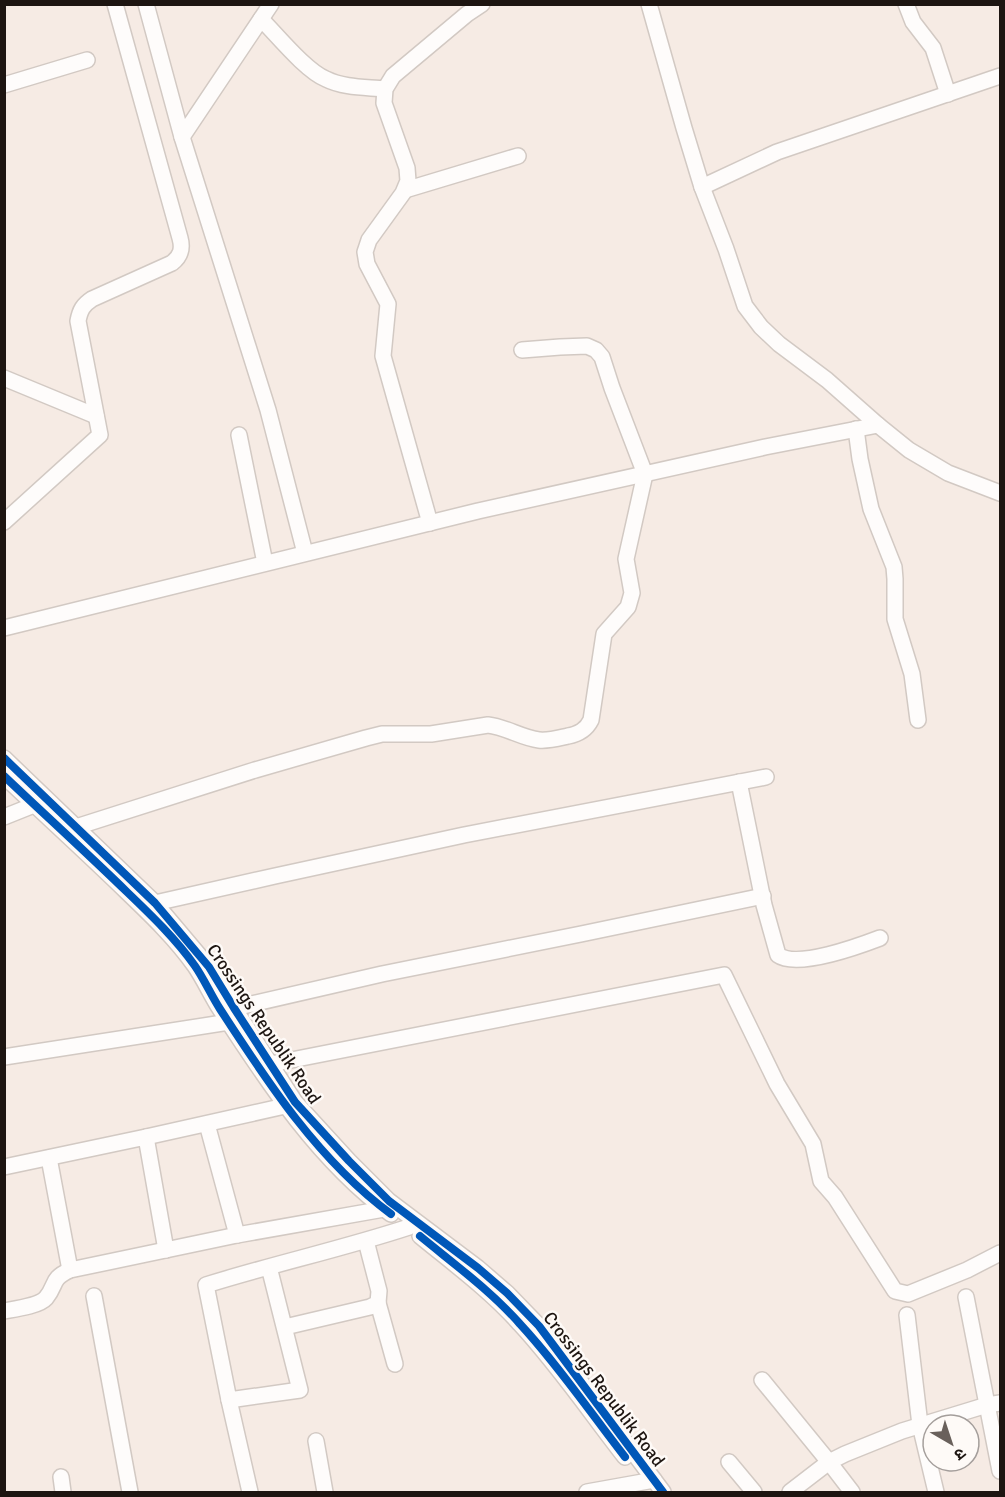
<svg xmlns="http://www.w3.org/2000/svg" width="1005" height="1497" font-family="Signika,'Noto Sans Devanagari',sans-serif">
<style>
.lines{fill:none;stroke-linecap:round;stroke-linejoin:round}
.minor-casing{stroke:#d2c9c3;stroke-width:18}
.minor{stroke:#fefcfb;stroke-width:15}
.cycleway-casing{stroke:#fefaf7;stroke-width:11}
.cycleway{stroke:#0057b8;stroke-width:8}
.labels{text-anchor:middle;stroke-width:5;stroke-linejoin:round;paint-order:stroke}
.street-label{font-size:18px;fill:#1d1511;stroke:#fefaf7}
</style>
<rect width="100%" height="100%" fill="#f6ebe4"/>
<g class="lines">
<g class="minor-casing">
<g id="minor">
<path d="M146,4L182,137L268,410L305,553"/>
<path d="M649,4L684,128L702,187L726,249L745,306L761,327L779,344L827,380L878,425L909,450L948,473L1000,493"/>
<path d="M906,4L913,22L933,48L948,94"/>
<path d="M261,19C277,35 306,71 326,79C344,88 366,87 385,89"/>
<path d="M4,85L87,60"/>
<path d="M182,137L271,4"/>
<path d="M702,187L777,152L1000,76"/>
<path d="M405,190L518,156"/>
<path d="M4,378L96,416"/>
<path d="M856,429L860,459L871,509L894,567L895,579V619L912,674L918,720"/>
<path d="M239,435L265,563"/>
<path d="M4,522L100,435L78,321C80,310 83,305 92,299L172,263C181,256 183,249 180,238L115,4"/>
<path d="M430,523L383,356L388,304L367,264L365,252L369,240L403,193L408,181L407,168L384,103L385,89L393,76L467,14L482,4"/>
<path d="M4,628L478,511L765,447L878,425"/>
<path d="M4,758L155,903L209,967L234,1008L295,1102L349,1161L389,1201L478,1268L507,1293L539,1326L663,1492"/>
<path d="M4,776C45,815 87,853 127,892C151,915 176,939 195,966C204,979 211,995 220,1009C268,1083 319,1161 391,1214"/>
<path d="M739,782L764,905L778,955C797,969 859,946 880,938"/>
<path d="M4,817L34,805"/>
<path d="M76,827L255,770L366,738L382,734H431L488,725C506,727 522,738 539,740C549,741 559,738 568,736C579,734 586,730 591,720L604,634L628,607L632,593L626,559L645,474L612,388L602,357L596,350L587,346L560,347L522,350"/>
<path d="M155,903L275,876L464,835L766,777"/>
<path d="M234,1008L382,974L581,934L763,896"/>
<path d="M4,1057L229,1022"/>
<path d="M271,1064L724,975L777,1084L813,1144L821,1181L835,1197L895,1291L908,1294L967,1270L1000,1253"/>
<path d="M207,1124L237,1235"/>
<path d="M146,1137L285,1106L293,1103"/>
<path d="M49,1158L70,1270"/>
<path d="M4,1167L146,1137L166,1250"/>
<path d="M420,1236C454,1264 491,1291 520,1324C558,1365 590,1412 625,1457"/>
<path d="M269,1267L300,1390L229,1400L206,1285C273,1264 342,1249 409,1227"/>
<path d="M94,1296L130,1492"/>
<path d="M966,1297L1000,1471"/>
<path d="M378,1303L395,1364"/>
<path d="M4,1311C15,1309 39,1306 46,1298C57,1285 50,1279 70,1270L237,1235L384,1209"/>
<path d="M907,1315L920,1425L936,1492"/>
<path d="M285,1327L370,1307L378,1303L379,1291L366,1241"/>
<path d="M762,1380L829,1462L852,1492"/>
<path d="M229,1400L250,1492"/>
<path d="M316,1441L325,1492"/>
<path d="M729,1462L754,1492"/>
<path d="M61,1477L63,1492"/>
<path d="M587,1492L654,1480"/>
<path d="M790,1492L829,1462L845,1454L902,1431L987,1405L1000,1403"/>
</g>
</g>
<use href="#minor" class="minor"/>
<g class="cycleway-casing">
<g id="cycleway">
<path d="M4,758L155,903L209,967L234,1008L295,1102L349,1161L389,1201L478,1268L507,1293L539,1326L663,1492"/>
<path d="M4,776C45,815 87,853 127,892C151,915 176,939 195,966C204,979 211,995 220,1009C268,1083 319,1161 391,1214"/>
<path d="M420,1236C454,1264 491,1291 520,1324C558,1365 590,1412 625,1457"/>
</g>
</g>
<use href="#cycleway" class="cycleway"/>
</g>
<g class="labels">
<g class="street-label">
<text transform="translate(264 1024) rotate(56)" y="6">Crossings Republik Road</text>
<text transform="translate(604 1389) rotate(53)" y="6">Crossings Republik Road</text>
</g>
</g>
<rect width="1005" height="1497" fill="none" stroke="#1d1511" stroke-width="12"/>
<g transform="translate(951 1443) rotate(141)"><circle r="28" fill="#fefaf7" stroke="#a49e9b" stroke-width="1.5"/>
<path d="M0-4.5L10 22L0 15L-10 22Z" fill="#69605b"/>
<text y="-9" font-size="16" font-weight="bold" text-anchor="middle" fill="#1d1511">उ</text>
</g>
</svg>
